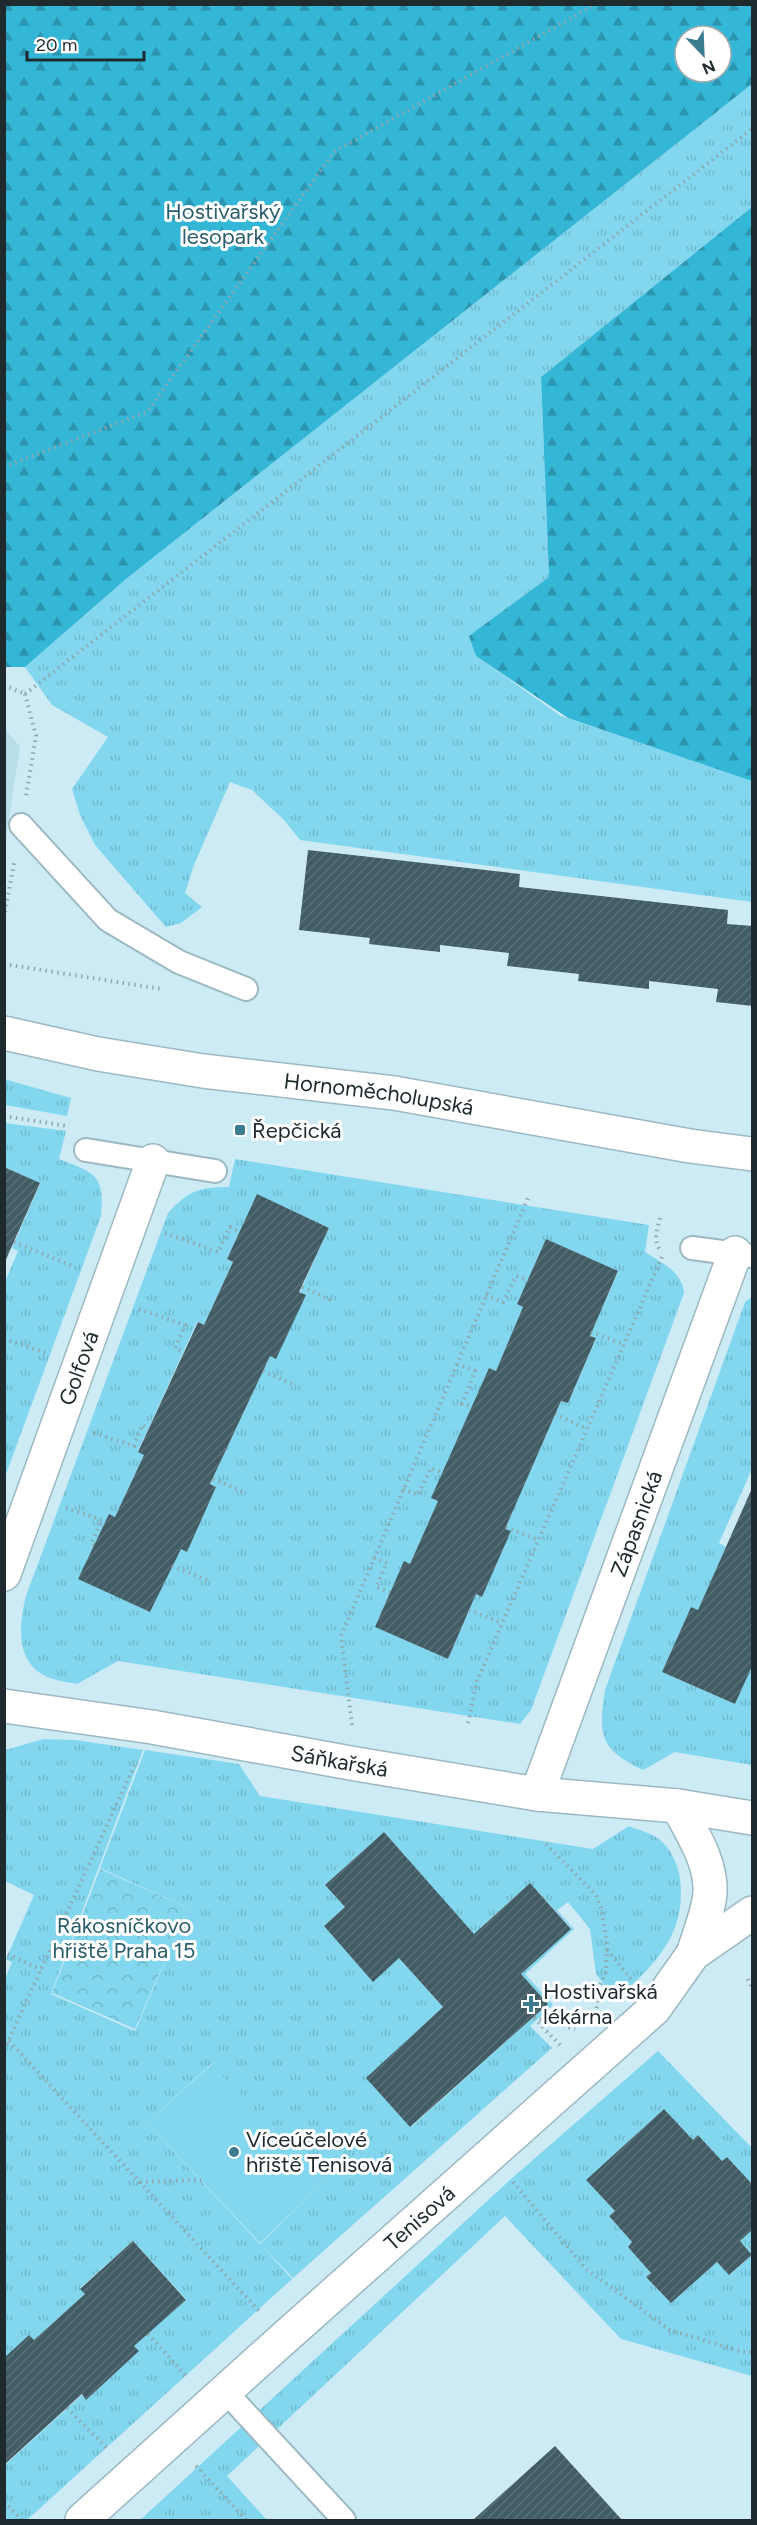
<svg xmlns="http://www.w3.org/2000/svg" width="757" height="2525" font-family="Figtree,sans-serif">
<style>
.built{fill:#b8deea}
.grass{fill:url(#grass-tufts);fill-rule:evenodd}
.forest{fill:url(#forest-firs);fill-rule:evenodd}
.park{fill:url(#park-crowns)}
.garden{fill:#82d7ef}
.building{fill:url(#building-hatch)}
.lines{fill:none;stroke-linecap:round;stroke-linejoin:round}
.service-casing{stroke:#9cb9c2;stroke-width:26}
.minor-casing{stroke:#9cb9c2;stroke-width:36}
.tertiary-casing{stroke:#9cb9c2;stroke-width:36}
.path{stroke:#8fa7ae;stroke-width:4;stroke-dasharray:1.5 4.5;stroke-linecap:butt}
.service{stroke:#fff;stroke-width:22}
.minor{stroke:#fff;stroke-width:33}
.tertiary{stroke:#fff;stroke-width:33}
.poi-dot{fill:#3a7b8e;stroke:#fff;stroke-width:2}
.labels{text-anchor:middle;stroke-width:6;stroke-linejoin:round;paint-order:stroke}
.park-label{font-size:22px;fill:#2b5e6c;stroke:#fff}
.street-label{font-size:22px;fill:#1f2a2e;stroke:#fff}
.poi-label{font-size:22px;fill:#1f2a2e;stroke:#fff;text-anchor:start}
</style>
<defs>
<pattern id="grass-tufts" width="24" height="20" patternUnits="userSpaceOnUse" patternTransform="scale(1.5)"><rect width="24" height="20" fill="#82d7ef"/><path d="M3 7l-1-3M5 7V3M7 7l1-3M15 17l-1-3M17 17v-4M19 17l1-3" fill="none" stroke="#70b9cd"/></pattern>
<pattern id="forest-firs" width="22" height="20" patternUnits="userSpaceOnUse" patternTransform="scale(1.5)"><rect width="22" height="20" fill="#34b6d6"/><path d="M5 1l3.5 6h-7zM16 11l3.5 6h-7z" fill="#2b94ae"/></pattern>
<pattern id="park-crowns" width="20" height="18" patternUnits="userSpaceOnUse" patternTransform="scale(1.5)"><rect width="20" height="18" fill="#82d7ef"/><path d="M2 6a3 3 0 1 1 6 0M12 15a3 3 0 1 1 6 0" fill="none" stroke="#70b9cd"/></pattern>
<pattern id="building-hatch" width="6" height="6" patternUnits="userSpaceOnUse" patternTransform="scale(1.5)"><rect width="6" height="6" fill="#415c64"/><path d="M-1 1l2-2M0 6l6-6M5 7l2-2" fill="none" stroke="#5a7076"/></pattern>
</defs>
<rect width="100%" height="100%" fill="#cdebf5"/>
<path class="built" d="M5,729L20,747L5,844Z"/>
<g class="grass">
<path d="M752,84V207L541,377L549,577L470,636L476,656L561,716L752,780V902L300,840L284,820L252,790L230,782L194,865L185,893L202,907L181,923L166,927L95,845L80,815L72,789L108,737L52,705L25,667L126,579Z"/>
<path d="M4,1079L71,1098L67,1116L5,1105Z"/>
<path d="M5,1123L66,1131L59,1159C95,1173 105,1175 101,1216L5,1477V1282L18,1251L12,1248L40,1184L5,1167Z"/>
<path d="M235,1159L649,1225L645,1252C662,1263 682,1271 684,1293L531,1710L520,1724L118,1661L77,1684C68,1682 58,1681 50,1678C14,1665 19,1624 26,1596L168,1213C188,1191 199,1187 229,1187ZM257,1195L329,1228L300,1292L305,1295L270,1356L210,1484L216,1487L187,1551L180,1549L150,1612L79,1579L109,1515L115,1517L144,1455L138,1451L197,1322L204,1325L233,1262L227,1259ZM546,1239L618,1272L590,1335L596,1339L568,1403L561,1401L505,1529L510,1532L482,1597L476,1594L448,1659L375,1627L404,1562L410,1564L438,1501L432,1498L489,1368L496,1371L523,1307L517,1304Z"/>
<path d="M752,1297V1469L719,1543L726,1547L698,1610L691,1607L662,1672L735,1704L752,1664V1765L675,1752L643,1770C600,1750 598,1735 605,1690L745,1302Z"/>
<path d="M44,1739L75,1740L143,1750L51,1994L135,2031L188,1908L100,1868L145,1750L239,1764L260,1796L593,1849L629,1826C638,1830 651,1833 659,1839C671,1849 678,1864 680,1879C687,1935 654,1965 616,2000L596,1974L590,1929L568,1902L557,1910L574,1929L525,1974L553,2005L530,2026L552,2048L293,2278L262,2246L292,2279L27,2520H5V2465L82,2395L87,2399L138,2352L134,2346L186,2299L133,2241L80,2288L85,2294L34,2340L29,2335L5,2358V1979L12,1962L6,1959L34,1895L5,1881V1750ZM384,1832L491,1954L480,1928L530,1883L571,1928L521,1974L548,2004L411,2127L367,2078L443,2007L399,1958L373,1981L324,1926L345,1907L325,1885ZM211,2064L323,2183L260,2244L147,2123Z"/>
<path d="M658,2051L752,2148V2180L750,2182L727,2157L722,2161L698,2135L693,2140L664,2109L586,2180L615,2211L609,2216L632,2242L628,2247L651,2273L646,2277L671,2303L717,2262L730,2275L752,2255L740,2241L752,2229V2298L751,2299L752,2376L621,2339L505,2216L227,2476L267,2520H140L511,2179Z"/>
</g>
<g class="forest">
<path d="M4,5H752V84L126,579L25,667H5ZM685,36H721V72H685Z"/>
<path d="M752,207V781L568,718L476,656L469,636L549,577L541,377Z"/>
</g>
<path class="park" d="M100,1869L188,1908L135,2029L52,1993Z"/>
<path class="garden" d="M212,2064L323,2183L260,2243L147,2123Z"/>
<g class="building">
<path d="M308,850L520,874L519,887L728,910L727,924L753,926V1006L716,1002L718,989L649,981V989L578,981L579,974L507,966L509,953L440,945V952L369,944L370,938L299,930Z"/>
<path d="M4,1167L40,1183L4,1264Z"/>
<path d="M257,1194L329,1228L299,1292L306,1295L276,1359L270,1356L210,1484L216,1487L187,1552L181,1549L150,1612L78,1579L109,1514L115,1517L144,1455L138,1452L198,1322L204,1325L233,1262L227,1259Z"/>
<path d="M546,1239L618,1271L590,1336L596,1338L568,1403L561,1401L505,1529L511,1531L482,1597L476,1594L448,1659L375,1627L404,1561L410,1564L438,1501L431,1498L489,1368L496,1371L523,1307L517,1304Z"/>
<path d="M753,1486V1664L735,1704L662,1672L691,1607L698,1610Z"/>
<path d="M384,1832L474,1934L530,1883L571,1929L521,1974L548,2004L410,2127L366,2078L443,2007L399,1958L373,1982L324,1926L345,1907L325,1885Z"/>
<path d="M664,2109L693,2140L698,2135L722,2161L727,2157L753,2185V2229L740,2241L752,2255L729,2275L717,2262L671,2303L646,2277L651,2273L628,2247L632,2242L609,2216L615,2211L586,2180Z"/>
<path d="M133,2241L186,2300L134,2346L139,2351L86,2400L82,2394L4,2465V2358L29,2335L34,2340L85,2294L80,2289Z"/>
<path d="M555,2446L622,2520H473Z"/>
</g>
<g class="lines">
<g class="service-casing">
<g id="service">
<path d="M21,825L108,920L179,962L246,989"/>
<path d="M86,1150L215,1171"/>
<path d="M692,1248L752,1256"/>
<path d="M225,2391L344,2520"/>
</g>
</g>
<g class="minor-casing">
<g id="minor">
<path id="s1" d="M4,1574L153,1161"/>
<path id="s2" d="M4,1706L152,1727L356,1764L537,1794L678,1806L752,1818"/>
<path id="s3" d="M537,1794L735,1253"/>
<path d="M678,1806C692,1834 712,1862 710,1894C708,1913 699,1935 693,1954"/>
<path id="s4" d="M82,2520L283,2339L654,2009L693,1954L752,1913"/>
</g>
</g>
<g class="tertiary-casing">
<g id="tertiary">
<path id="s5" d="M4,1033L98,1054L203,1071L394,1093L690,1146L752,1154"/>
</g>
</g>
<g class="path">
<path d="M4,331V333"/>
<path d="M4,467L147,412L334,152L596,4"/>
<path d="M4,685L25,694"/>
<path d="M25,694L752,129"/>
<path d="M25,694L36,736L26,796"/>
<path d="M4,918L14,863"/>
<path d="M4,964L161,989"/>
<path d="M4,1116L67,1126"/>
<path d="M660,1218C657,1230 653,1240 660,1250"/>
<path d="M165,1233L218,1252L230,1227L240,1232"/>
<path d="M14,1242L75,1267"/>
<path d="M302,1287L331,1300"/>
<path d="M486,1295L503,1302L516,1276L527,1280"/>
<path d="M139,1309L185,1325L175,1348L184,1352"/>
<path d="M591,1332L625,1345"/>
<path d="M4,1339L46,1353"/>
<path d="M457,1364L475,1371L462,1404L472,1406"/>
<path d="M263,1371L294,1385"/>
<path d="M555,1414L587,1429"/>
<path d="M94,1433L134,1446L142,1425L149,1428"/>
<path d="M213,1479L246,1493"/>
<path d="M403,1489L418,1495L431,1468L443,1473"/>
<path d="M66,1508L102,1520L91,1544L94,1545"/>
<path d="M506,1527L538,1540"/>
<path d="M374,1558L387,1563L376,1587L390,1592"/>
<path d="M172,1566L207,1580"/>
<path d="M469,1610L502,1623"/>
<path d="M468,1723L477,1681L662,1257"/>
<path d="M352,1725L341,1636L528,1198"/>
<path d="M546,1844L596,1895L601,1908L607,1942L606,1972L600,1986L596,2012"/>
<path d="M607,1950L631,1979"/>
<path d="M8,1954L41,1970"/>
<path d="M748,1979L752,1988"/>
<path d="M534,2017L575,2029"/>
<path d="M534,2018L560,2045"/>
<path d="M9,2041L259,2311"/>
<path d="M4,2050L136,1762"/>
<path d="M140,2182L201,2180"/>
<path d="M513,2182L586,2269L670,2330L743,2352H752"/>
<path d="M750,2248L752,2246"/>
<path d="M148,2334L187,2377"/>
<path d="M67,2408L108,2449"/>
<path d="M196,2466L246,2520"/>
<path d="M4,2502L22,2520"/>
</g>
<use href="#service" class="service"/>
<use href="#minor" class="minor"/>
<use href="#tertiary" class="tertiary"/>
</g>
<g class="poi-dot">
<rect x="234" y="1124" width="12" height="12" rx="3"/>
<path d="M528 1995h6v6h6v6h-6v6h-6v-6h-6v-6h6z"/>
<circle cx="234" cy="2152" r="6"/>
</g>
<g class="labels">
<g class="park-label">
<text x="223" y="219">Hostivařský<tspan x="223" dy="25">lesopark</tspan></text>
<text x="124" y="1933">Rákosníčkovo<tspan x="124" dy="25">hřiště Praha 15</tspan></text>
</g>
<g class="street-label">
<text dy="8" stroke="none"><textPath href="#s5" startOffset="380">Hornoměcholupská</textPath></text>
<text dy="8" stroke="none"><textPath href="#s1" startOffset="219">Golfová</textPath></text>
<text dy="8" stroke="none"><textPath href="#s3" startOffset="288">Zápasnická</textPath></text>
<text dy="8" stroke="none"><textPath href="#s2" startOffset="340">Sáňkařská</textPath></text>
<text dy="8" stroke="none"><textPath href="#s4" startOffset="453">Tenisová</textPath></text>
</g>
<g class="poi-label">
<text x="252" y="1138">Řepčická</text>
<text x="543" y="1999">Hostivařská<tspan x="543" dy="25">lékárna</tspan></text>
<text x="246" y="2147">Víceúčelové<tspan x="246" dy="25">hřiště Tenisová</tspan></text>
</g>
</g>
<rect width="757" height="2525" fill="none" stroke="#1f2a2e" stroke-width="12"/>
<g transform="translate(703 54) rotate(157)"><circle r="28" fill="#ffffff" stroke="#a5aaab" stroke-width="1.5"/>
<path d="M0-4.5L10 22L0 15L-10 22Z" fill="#3a7b8e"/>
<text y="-9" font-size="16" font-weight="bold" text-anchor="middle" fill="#1f2a2e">N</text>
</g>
<path d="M27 51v9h117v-9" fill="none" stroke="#1f2a2e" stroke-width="3"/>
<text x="36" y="51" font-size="18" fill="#1f2a2e" stroke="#ffffff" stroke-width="4.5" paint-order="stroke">20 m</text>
</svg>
